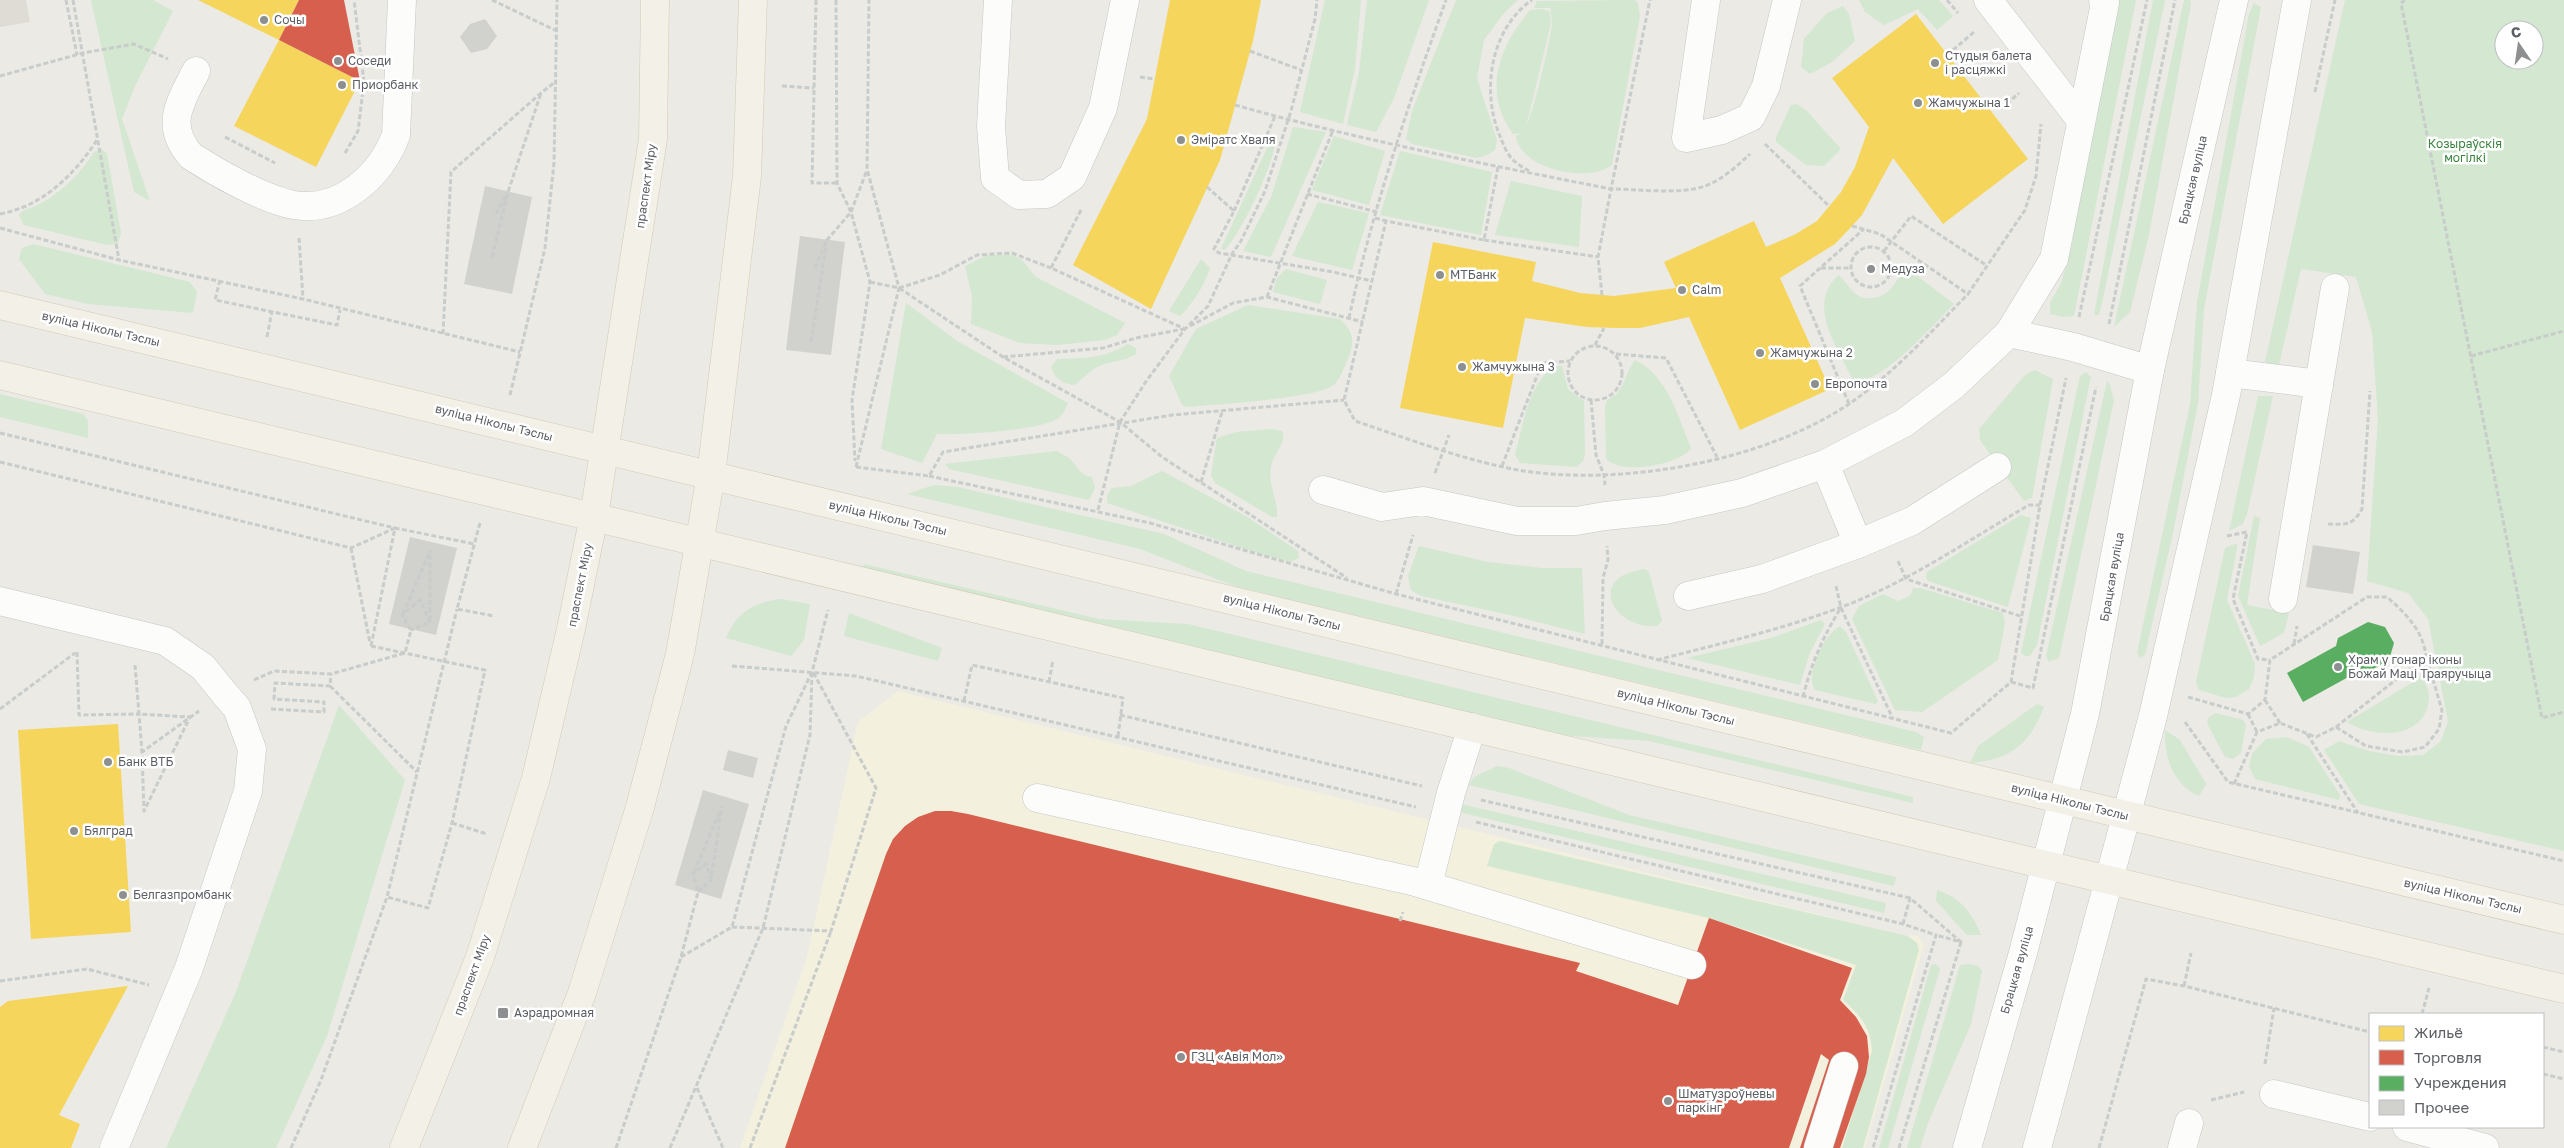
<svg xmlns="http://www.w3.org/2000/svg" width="2564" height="1148" font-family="'Golos Text',sans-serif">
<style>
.commercial{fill:#f4f0de}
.education{fill:#dedcd5}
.green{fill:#d3e7d1;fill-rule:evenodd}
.homes{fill:#f6d55c}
.shops{fill:#d6604d}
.public{fill:#5aae61}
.building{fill:#d1d1ce}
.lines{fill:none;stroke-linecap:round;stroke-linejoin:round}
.minor-casing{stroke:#c6c6c6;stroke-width:29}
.major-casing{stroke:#d2cab4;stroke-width:29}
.path{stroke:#c8ccca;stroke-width:3;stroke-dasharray:5 2.5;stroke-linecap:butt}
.minor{stroke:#fcfcfb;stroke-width:28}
.major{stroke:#f2f0e7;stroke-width:28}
.poi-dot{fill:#8d8f90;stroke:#fff;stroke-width:2}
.labels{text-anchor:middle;stroke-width:5;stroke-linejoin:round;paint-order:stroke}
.poi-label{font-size:12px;fill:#5b5e63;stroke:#fff;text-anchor:start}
.park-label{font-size:12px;fill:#39843e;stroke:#fff}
.street-label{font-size:12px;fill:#5b5e63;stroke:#fff}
</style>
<rect width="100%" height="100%" fill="#ebeae5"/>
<path class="commercial" d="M898,691L1908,936L1917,935L1924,944L1865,1148H740L807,957L858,722Z"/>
<path class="education" d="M0,0H26L30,22L0,27Z"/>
<g class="green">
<path d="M91,0H153L173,11L135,86L122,119L150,201L134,192Z"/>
<path d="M1325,0H1361L1355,68L1343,124L1300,112Z"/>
<path d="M1367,0H1429L1394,98L1376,132L1347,125L1359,72Z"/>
<path d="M1456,0H1518L1504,13L1484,40L1477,78L1497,140L1495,150L1487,155L1477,158L1412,144L1406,139L1412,111Z"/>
<path d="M1635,0L1638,3L1640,16L1612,165C1588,184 1520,169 1516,136L1521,133L1513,134C1482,91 1499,47 1530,10L1543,9L1550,12L1551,23L1526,127L1523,132C1531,126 1551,38 1552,24C1552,18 1551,13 1550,8H1534L1537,1Z"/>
<path d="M1859,0H1939L1953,16L1937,30L1918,9L1884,25L1865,12Z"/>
<path d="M2116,0H2136L2074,316L2063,317L2050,314V303L2061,283L2071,249Z"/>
<path d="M2153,0H2165L2102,303L2099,315H2094Z"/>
<path d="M2184,0H2190L2191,4L2149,235L2130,312L2114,327Z"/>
<path d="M2345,0H2564V851L2359,804L2324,750L2339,741L2369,751L2397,756L2423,755L2441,741L2448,721L2428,619L2408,593L2367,581L2378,419L2372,332L2356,277L2301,269L2279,365L2265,362ZM2504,30H2534V60H2504Z"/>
<path d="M2254,3L2261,7L2204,309L2198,403L2173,533L2145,655L2140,658L2137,653L2190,404L2197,302L2249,14Z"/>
<path d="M1843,6L1849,14L1855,41L1832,62L1810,74L1801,67L1804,39L1827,13Z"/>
<path d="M1797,104L1807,111L1841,149L1824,166L1806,165L1776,142V137L1791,105Z"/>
<path d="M1293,127L1326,132L1271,257L1243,251L1271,197Z"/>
<path d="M1276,135C1276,162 1243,229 1225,250L1221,249L1272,137Z"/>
<path d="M1334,136L1385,151L1369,205L1312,190Z"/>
<path d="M102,149L107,154L121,233L118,243L107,245L24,225L19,215C24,208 33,208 40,204C63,191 81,173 94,152Z"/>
<path d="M1400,151L1492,172L1481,235L1380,215Z"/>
<path d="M1511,181L1582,196L1579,247L1495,235Z"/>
<path d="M1318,202L1369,213L1352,270L1292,256Z"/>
<path d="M33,244L190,282L197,292L193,313L88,304L45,294L19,259L22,248Z"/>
<path d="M987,255H1012L1022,260L1036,277L1125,323L1117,335L1105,340L1057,345L1020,343L971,324L972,296L965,266Z"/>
<path d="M1201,259L1210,268C1205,285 1192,304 1180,316L1169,311Z"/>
<path d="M1907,268L1954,304C1928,330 1891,374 1855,384C1840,351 1804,304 1839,275C1845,281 1853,294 1861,297C1881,304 1897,286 1902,269Z"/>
<path d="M1286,269L1327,280L1320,304L1273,292L1277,278Z"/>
<path d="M906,303L957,341L1068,403C1065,409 1063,416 1057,419C1035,431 964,435 937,434L922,463L881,449Z"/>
<path d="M1248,305L1340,319C1353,331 1355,341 1349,356C1345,365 1340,381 1332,386C1311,399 1217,404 1187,407L1182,405L1169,376L1196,329Z"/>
<path d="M1128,344L1136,348V354C1124,362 1110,361 1097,367C1088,372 1083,379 1074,385C1063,384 1054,378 1051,367L1057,359C1085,358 1103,359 1128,344Z"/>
<path d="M1635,360C1668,376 1678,417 1691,448C1681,465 1618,476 1606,458L1605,407L1607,400C1625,393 1624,374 1635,360Z"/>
<path d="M1555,366H1562L1568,389L1584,401L1585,454L1583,461L1576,467L1520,463L1515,454C1524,424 1527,385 1555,366Z"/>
<path d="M2035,370L2053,379L2032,498L2024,501L1980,440L1979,429L2026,374Z"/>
<path d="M2086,372L2091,377L2089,386L2037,645L2030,656H2025L2021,653L2080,376Z"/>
<path d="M2107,381L2110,385L2114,400L2059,658L2049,662L2046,656Z"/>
<path d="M0,394L83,414L88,421V438L0,417Z"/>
<path d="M2258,396H2273L2247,514L2243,524L2229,531Z"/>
<path d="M1272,429L1282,431C1287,442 1275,452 1272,463C1266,482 1278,498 1277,517H1272L1215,483L1211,475L1217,438L1236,432Z"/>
<path d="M1056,451C1060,453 1067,456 1070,459C1077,466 1082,477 1092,477L1095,488L1089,500L949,469L945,464Z"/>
<path d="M1162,471L1249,518L1298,551L1299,558L1290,562L1254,552L1107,503V495L1112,488L1131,486Z"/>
<path d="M934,485L957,487L1164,534L1246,571L1916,732L1924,737L1921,750L1237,587L1140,549L907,494Z"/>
<path d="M2021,515L2031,518L2008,607L1928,581L1926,577L1927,572Z"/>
<path d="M2254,516L2260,518L2247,605L2289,613L2284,633L2260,646L2238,596Z"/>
<path d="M2238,543L2227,600L2255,664L2254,677L2249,689L2236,697L2226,698L2199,690L2196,682L2225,548Z"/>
<path d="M1419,546L1488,562L1542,568H1582L1585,634L1510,615L1421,596L1411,590L1408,576Z"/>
<path d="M864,564L1099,619L1188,624L1913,797V803L1649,741L1556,735L862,571Z"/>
<path d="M1645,569L1649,572L1662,621L1657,626C1614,630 1584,577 1645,569Z"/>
<path d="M1913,588H1920L2003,613L2005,623L1998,660L1922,712L1895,710L1852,619L1859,606L1883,594L1898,601L1910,596Z"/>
<path d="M781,599L810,604L804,640L791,656L726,638C738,611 753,603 781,599Z"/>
<path d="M849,613L942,648L938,661L844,636Z"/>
<path d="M1821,620L1825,624L1809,655L1800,685L1687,658L1771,638Z"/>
<path d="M1840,626L1846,632L1878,701L1876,704L1815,690C1804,675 1825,634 1840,626Z"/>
<path d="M2423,676C2425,683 2430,692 2429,699C2425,740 2374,739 2347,722Z"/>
<path d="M2037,704L2044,707C2030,744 2010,760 1970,763L1978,746Z"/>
<path d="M339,705L405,780L327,1036L276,1148H166L236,992Z"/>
<path d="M2216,713L2243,720L2246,725L2241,753L2233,759L2225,757L2207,723L2209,717Z"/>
<path d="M2165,730L2180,740L2206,784L2199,796C2173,785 2164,757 2165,730Z"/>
<path d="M2287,737L2309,747L2340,795L2339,800L2255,779L2249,766L2252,754L2266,739Z"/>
<path d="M1497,766L1509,768L1629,815L1896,877L1894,886L1469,785L1474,777Z"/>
<path d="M1461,804L1886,903L1884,913L1459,812Z"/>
<path d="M1500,841L1908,936L1917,943L1919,950L1863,1148H1842L1872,1051C1871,1027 1860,1015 1843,1000L1856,965L1709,918L1487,866L1494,844Z"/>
<path d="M1937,890C1961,898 1972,913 1981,935H1967L1936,901Z"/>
<path d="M1936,964L1940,969L1888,1148H1879L1931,965Z"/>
<path d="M1970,964L1978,966L1982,971L1971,1024L1928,1123L1920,1148H1907L1960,965Z"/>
</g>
<g class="homes">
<path d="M198,0H299L279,40Z"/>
<path d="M1170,0H1261L1253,41L1220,160L1151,309L1073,265L1147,119Z"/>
<path d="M1916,14L2028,159L1943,224L1893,158L1862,215L1852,226L1835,244L1780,278L1830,389L1740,430L1689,317L1640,328H1615L1587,327L1525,318L1503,428L1400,408L1433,242L1536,262L1532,281L1580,293L1614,296L1676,288L1664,262L1754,221L1766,247L1794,235L1817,221L1841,192L1855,167L1869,127L1832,78Z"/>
<path d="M279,40L360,81L316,167L234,126Z"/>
<path d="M118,724L131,932L31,939L18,730Z"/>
<path d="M128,986L59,1115L80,1124L71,1148H0V1007L8,1001Z"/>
</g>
<g class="shops">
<path d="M299,0H344L360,81L279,40Z"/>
<path d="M935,811H951L968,814L1580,963L1576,971L1678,1005L1709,918L1852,968L1840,1000L1856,1017L1867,1036L1869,1057L1866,1074L1840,1148H1800L1829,1060L1821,1054L1789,1148H785L886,854L893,839L905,826L918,817Z"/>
</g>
<path class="public" d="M2368,622L2385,627L2394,643L2389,660L2359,677L2352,675L2303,702L2287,673L2336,646L2338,638Z"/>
<g class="building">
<path d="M485,19L497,36L487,49L471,53L460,37L470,24Z"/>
<path d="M485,186L532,197L512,294L464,284Z"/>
<path d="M800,236L845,242L831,355L786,350Z"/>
<path d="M410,537L457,548L436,635L389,624Z"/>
<path d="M2313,545L2360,552L2353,594L2306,587Z"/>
<path d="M728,750L758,758L753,778L723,770Z"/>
<path d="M703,790L749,804L721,899L675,885Z"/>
</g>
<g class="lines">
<g class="minor-casing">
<g id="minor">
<path d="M998,0L991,126L995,178L1019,195L1047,194L1072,177L1103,108L1125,0"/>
<path d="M1706,0L1686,138L1722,130L1751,117L1766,86L1787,0"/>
<path d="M1988,0L2080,119"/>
<path d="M196,71C180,103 164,125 191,156C217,173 265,200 294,205C341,213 381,175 396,135L402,0"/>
<path d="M2009,333L2073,347L2150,370"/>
<path d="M2230,373L2319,384L2283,599"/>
<path d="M2319,384L2335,288"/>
<path d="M1825,464L1858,544"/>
<path d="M1323,490L1382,507L1423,501L1517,521H1576L1605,516L1665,510L1742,493L1825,464L1904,423L1954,385L2009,333L2054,259L2105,3L2103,0"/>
<path d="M1688,596L1762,579L1858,544L1912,521L1997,467"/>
<path d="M0,601L165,641L203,667L224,693L237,708L252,749L248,791L189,968L114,1148"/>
<path d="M1037,798L1412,881L1692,965"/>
<path d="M1428,885L1451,793L1472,727"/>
<path d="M2274,1094L2370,1117"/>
<path d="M2407,1127L2485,1148"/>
<path d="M1818,1148L1844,1066"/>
<path d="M1967,1148L2023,953L2085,714L2150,370L2234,0"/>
<path d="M2037,1148L2153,716L2226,395L2297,0"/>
<path d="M2182,1148L2189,1123"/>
</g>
</g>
<g class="major-casing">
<g id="major">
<path d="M0,305L2564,920"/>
<path d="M0,375L2564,989"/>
<path d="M404,1148L480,957L536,778L571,629L594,516L653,139L655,0"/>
<path d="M522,1148L582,993L640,807L680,654L711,475L747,176L753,0"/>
</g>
</g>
<g class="path">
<path d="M66,0L77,55"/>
<path d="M73,0L119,260"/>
<path d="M492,0L557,31"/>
<path d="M816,0L812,183H837"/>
<path d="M836,0L837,183L851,212L870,282L852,400L855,461"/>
<path d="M1947,0L1958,13"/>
<path d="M2405,0L2401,3L2542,718L2564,712"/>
<path d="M1953,50L1974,32"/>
<path d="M1250,51L1301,70"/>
<path d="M0,76L83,53L134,44L168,59"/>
<path d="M1140,77L1155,79"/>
<path d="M782,86L814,88"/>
<path d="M2315,92L2335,0"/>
<path d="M1235,105C1359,140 1485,164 1611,189L1650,0"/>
<path d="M2001,109L2019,93"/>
<path d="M225,137L275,163"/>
<path d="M1765,144L1829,206"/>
<path d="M345,153L358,131L364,82L354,0"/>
<path d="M1498,167L1484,240L1386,221L1344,400L1355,421C1409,439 1463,460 1518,470C1620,487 1763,462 1849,404C1893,374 1931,332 1968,294"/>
<path d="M1529,171C1524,168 1517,164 1513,160C1507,154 1503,144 1500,136C1481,92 1490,29 1532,0"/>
<path d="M1207,187L1234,211L1214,249L1219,253L1333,272L1372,281"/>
<path d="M1307,194L1377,212"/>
<path d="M1081,210L1051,268L1185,329"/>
<path d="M1234,211L1275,116"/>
<path d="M0,214C43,206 74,175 97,140"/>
<path d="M496,214L506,196"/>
<path d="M1375,218L1386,221"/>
<path d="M1852,226L1880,234L1968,294L2025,210L2036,176L2041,124"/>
<path d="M0,228L119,260L303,299L520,352"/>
<path d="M299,238L303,299"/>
<path d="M1484,240L1598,257"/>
<circle cx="1871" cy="267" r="20"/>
<path d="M1884,251L1911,216L1986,265"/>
<path d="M492,257L508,192L541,93"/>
<path d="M815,268L827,240L851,212L867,170"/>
<path d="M1821,268H1851"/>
<path d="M220,280L215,300L337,325L340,310"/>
<path d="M870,282L899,288L1003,357L1120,422L1162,457L1347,578"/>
<path d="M899,288L940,275L977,255L1012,253L1051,268"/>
<path d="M1602,295L1598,257L1611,189C1638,189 1680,195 1705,186C1722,180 1737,166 1750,154"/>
<path d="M1267,297L1333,130"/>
<path d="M2079,317L2147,0"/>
<path d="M1349,318C1372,211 1409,103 1446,0"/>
<path d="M2109,324L2175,0"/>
<path d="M1190,326L1233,303L1267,297L1363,322"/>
<path d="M443,334L451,172L541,93L555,82"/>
<path d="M267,337L272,311"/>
<path d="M811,342L826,246"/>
<path d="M1595,345L1604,328"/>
<circle cx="1595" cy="373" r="27"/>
<path d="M1616,354L1666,358L1717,457"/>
<path d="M2471,356L2564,331"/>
<path d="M1003,357L1103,348L1136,338L1184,329"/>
<path d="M510,395L545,248L554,163L557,0"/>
<path d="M1591,400L1596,455L1604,475L1605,485"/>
<path d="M1849,404L1800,286L1864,229"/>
<path d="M0,433L395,528"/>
<path d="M0,462L351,548L395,528"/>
<path d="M1502,466L1542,363L1570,361"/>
<path d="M856,467L929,476L943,452L1172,415L1344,400"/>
<path d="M856,467L899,288L867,169L869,0"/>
<path d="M1435,473L1449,435"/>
<path d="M929,476L1150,523L1396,594L1951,733L2011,682L2040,505L2066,378"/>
<path d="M1201,482L1222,412"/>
<path d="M1098,510L1120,422L1147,380L1185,329L1208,306L1232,254L1241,241L1265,191L1291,111L1315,19L1317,0"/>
<path d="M480,523L457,609L494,616"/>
<path d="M2328,524C2346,525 2353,525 2362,509L2370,391"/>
<path d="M2227,536L2247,532L2233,599L2258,659L2270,660"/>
<path d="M351,548L370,643"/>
<path d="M1898,561L1906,579L2023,617"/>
<path d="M1836,586L1841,608L1893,719"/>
<path d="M1396,594L1413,535"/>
<path d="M403,614L429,553"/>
<path d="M430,620V550"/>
<path d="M1602,644L1603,578L1608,560L1607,546"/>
<path d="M2294,644L2297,626"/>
<path d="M371,646L485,670L452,823L428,908L387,897"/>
<path d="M371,646L395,528L474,544"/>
<path d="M77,652L79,715L139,714L142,752"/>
<path d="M1657,660C1718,644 1780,630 1839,608C1907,583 1967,541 2029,505H2040"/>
<path d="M135,665L139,714L190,717L144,811L142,752L199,711"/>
<path d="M732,666L856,676L1416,807"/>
<path d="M254,680L274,671L331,674L405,653L411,630L402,615L420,600L430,622L411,630"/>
<path d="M1049,682L1053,660"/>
<path d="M2011,682L2033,688L2096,387"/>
<path d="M330,686L417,772"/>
<path d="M1803,697C1811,664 1823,637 1840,609"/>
<path d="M2188,697L2248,714L2265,700L2270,660L2367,597H2387C2405,613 2423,630 2426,656L2336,727L2316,737L2280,723L2257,732L2234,784"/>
<path d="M2265,700L2280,723"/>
<path d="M964,701L972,665L1123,698L1118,736"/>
<path d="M0,709L75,653"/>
<path d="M271,709L324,712V702L274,699L275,683L330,686L331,674"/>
<path d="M2248,714L2257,732"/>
<path d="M1120,715L1422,786"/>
<path d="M2185,722L2228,782L2564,861"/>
<path d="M2336,727L2366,746L2403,752L2425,747L2439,729L2442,710L2426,656"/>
<path d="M2307,734L2358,813"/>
<path d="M1481,800L1910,898"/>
<path d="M1476,822L1903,924L1936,935L1873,1148"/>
<path d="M452,823L487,834"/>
<path d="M694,872L720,811"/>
<path d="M711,880L706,864L693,873L698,892L711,880L722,806"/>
<path d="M1400,921L1403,912"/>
<path d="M1903,924L1910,898L1961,942L1936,935"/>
<path d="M732,927L831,931L876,788L813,672"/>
<path d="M681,957L732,927L786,726L812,672L828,610"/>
<path d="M0,981L87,969L149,985"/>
<path d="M2184,986L2191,953"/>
<path d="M2422,1014L2429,988"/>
<path d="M2543,1047L2564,1052"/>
<path d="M2265,1064L2274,1008"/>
<path d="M2543,1074L2564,1079"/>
<path d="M697,1088L723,1148"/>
<path d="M2211,1100L2244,1092"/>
<path d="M291,1148L321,1080L387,897L457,609"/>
<path d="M616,1148L681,957L698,892"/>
<path d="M670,1148L763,928L810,735L812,672"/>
<path d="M750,1148L831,931"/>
<path d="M1899,1148L1961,942"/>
<path d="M2099,1148L2146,979L2184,986L2370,1032"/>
</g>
<use href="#minor" class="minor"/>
<use href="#major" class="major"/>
</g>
<g class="poi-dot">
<circle cx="264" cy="20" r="5"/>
<circle cx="338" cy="61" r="5"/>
<circle cx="1935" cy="63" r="5"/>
<circle cx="342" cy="85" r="5"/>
<circle cx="1918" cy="103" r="5"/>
<circle cx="1181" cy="140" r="5"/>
<circle cx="1871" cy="269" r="5"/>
<circle cx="1440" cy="275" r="5"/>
<circle cx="1682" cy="290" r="5"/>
<circle cx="1760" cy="353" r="5"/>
<circle cx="1462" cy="367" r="5"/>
<circle cx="1815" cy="384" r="5"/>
<circle cx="2338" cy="667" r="5"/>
<circle cx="108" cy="762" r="5"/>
<circle cx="74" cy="831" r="5"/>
<circle cx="123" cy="895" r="5"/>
<rect x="497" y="1007" width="12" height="12" rx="2.5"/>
<circle cx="1181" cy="1057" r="5"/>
<circle cx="1668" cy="1101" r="5"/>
</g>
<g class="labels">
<g class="poi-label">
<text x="274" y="24">Сочы</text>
<text x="1945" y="60">Студыя балета<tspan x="1945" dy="14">і расцяжкі</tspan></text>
<text x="348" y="65">Соседи</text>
<text x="352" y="89">Приорбанк</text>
<text x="1928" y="107">Жамчужына 1</text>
<text x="1191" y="144">Эміратс Хваля</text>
<text x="1881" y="273">Медуза</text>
<text x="1450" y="279">МТБанк</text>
<text x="1692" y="294">Calm</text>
<text x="1770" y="357">Жамчужына 2</text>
<text x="1472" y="371">Жамчужына 3</text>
<text x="1825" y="388">Европочта</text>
<text x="2348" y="664">Храм у гонар іконы<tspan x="2348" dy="14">Божай Маці Траяручыца</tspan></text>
<text x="118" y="766">Банк ВТБ</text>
<text x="84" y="835">Бялград</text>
<text x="133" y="899">Белгазпромбанк</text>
<text x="514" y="1017">Аэрадромная</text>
<text x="1191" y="1061">ГЗЦ «Авія Мол»</text>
<text x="1678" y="1098">Шматузроўневы<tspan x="1678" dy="14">паркінг</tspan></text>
</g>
<g class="park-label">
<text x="2465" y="148">Козыраўскія<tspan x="2465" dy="14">могілкі</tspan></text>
</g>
<g class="street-label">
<text transform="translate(2193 180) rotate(-77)" y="4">Брацкая вуліца</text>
<text transform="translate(646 186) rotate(-82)" y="4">праспект Міру</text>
<text transform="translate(101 329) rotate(13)" y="4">вуліца Ніколы Тэслы</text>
<text transform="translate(494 423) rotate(14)" y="4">вуліца Ніколы Тэслы</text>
<text transform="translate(888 518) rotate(13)" y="4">вуліца Ніколы Тэслы</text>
<text transform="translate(2112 577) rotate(-80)" y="4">Брацкая вуліца</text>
<text transform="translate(580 585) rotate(-79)" y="4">праспект Міру</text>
<text transform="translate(1282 612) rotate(14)" y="4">вуліца Ніколы Тэслы</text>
<text transform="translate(1676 707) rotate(14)" y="4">вуліца Ніколы Тэслы</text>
<text transform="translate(2070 802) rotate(14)" y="4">вуліца Ніколы Тэслы</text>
<text transform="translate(2463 896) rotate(13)" y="4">вуліца Ніколы Тэслы</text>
<text transform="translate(2017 970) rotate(-74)" y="4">Брацкая вуліца</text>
<text transform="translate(472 975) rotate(-70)" y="4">праспект Міру</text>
</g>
</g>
<rect x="2369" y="1013" width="175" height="115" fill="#ffffff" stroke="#bdbfc1"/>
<rect x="2379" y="1026" width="25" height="15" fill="#f6d55c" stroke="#bdbfc1"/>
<text x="2414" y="1038" font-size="15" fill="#5b5e63">Жильё</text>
<rect x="2379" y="1050" width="25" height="15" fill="#d6604d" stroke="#bdbfc1"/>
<text x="2414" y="1063" font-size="15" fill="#5b5e63">Торговля</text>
<rect x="2379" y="1076" width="25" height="15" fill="#5aae61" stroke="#bdbfc1"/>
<text x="2414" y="1088" font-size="15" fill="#5b5e63">Учреждения</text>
<rect x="2379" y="1100" width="25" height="15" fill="#d1d1ce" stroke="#bdbfc1"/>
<text x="2414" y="1113" font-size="15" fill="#5b5e63">Прочее</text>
<g transform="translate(2519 45) rotate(347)"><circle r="24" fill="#ffffff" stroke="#bdbfc1"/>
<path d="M0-4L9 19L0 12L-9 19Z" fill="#8d8f90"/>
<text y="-8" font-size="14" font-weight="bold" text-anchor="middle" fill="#5b5e63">С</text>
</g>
</svg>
